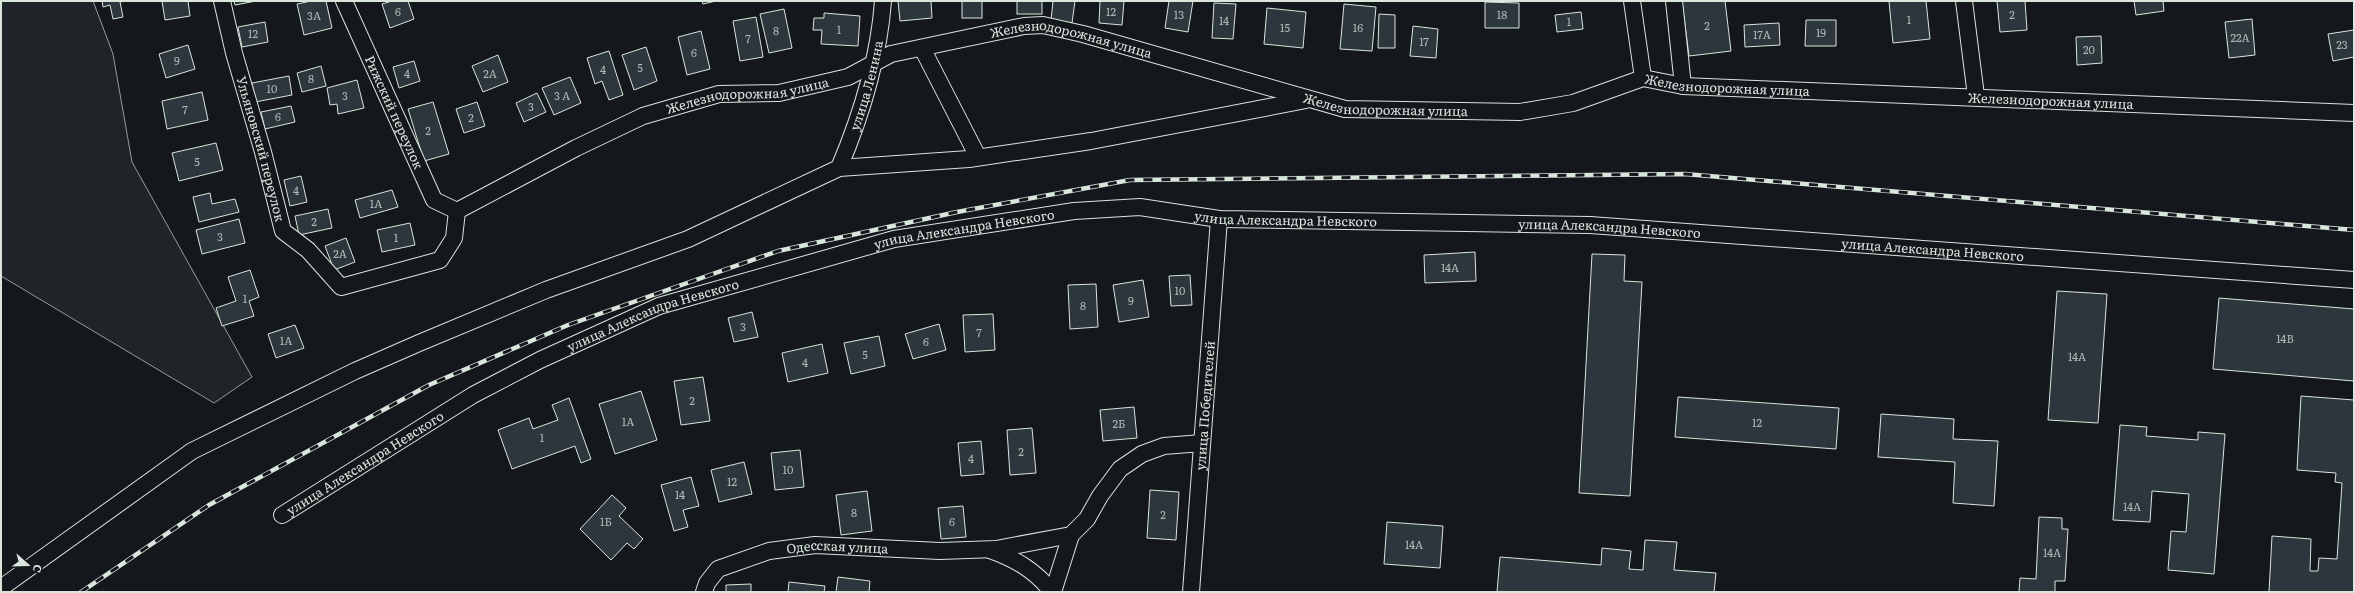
<svg xmlns="http://www.w3.org/2000/svg" width="2355" height="593" font-family="Literata,serif">
<style>
.green{fill:#202428;stroke:#939e99}
.building{fill:#2c363c;stroke:#d8e6dc}
.lines{fill:none;stroke-linecap:round;stroke-linejoin:round}
.minor-casing{stroke:#d8e6dc;stroke-width:18}
.minor{stroke:#14181c;stroke-width:16}
.rail-casing{stroke:#d8e6dc;stroke-width:4.5}
.rail{stroke:#14181c;stroke-width:3;stroke-dasharray:9;stroke-linecap:butt}
.labels{text-anchor:middle;stroke-width:3;stroke-linejoin:round;paint-order:stroke}
.number-label{font-size:11px;fill:#adbab4}
.street-label{font-size:13px;fill:#d8e6dc;stroke:#14181c}
</style>
<rect width="100%" height="100%" fill="#14181c"/>
<path class="green" d="M1,1H93L113,54L132,162L252,377L214,403L1,276Z"/>
<g class="building">
<path d="M102,1H126L120,2L123,17L113,19L110,5L103,7Z"/>
<path d="M162,1H188L190,16L165,20Z"/>
<path d="M234,1H256L235,5Z"/>
<path d="M311,1H326L332,28L304,35L297,4Z"/>
<path d="M392,1H408L414,19L390,28L382,4Z"/>
<path d="M702,1H716L703,4Z"/>
<path d="M898,1H931L932,18L900,21Z"/>
<rect x="962" y="1" width="20" height="17"/>
<rect x="1017" y="1" width="25" height="13"/>
<path d="M1053,1H1075L1072,23L1051,20Z"/>
<path d="M1100,1H1124L1122,25L1099,23Z"/>
<path d="M1169,1H1193L1188,32L1165,28Z"/>
<path d="M1682,1H1725L1731,51L1689,56Z"/>
<path d="M1889,1H1926L1930,39L1893,43Z"/>
<path d="M1997,1H2025L2027,30L2000,32Z"/>
<path d="M2134,1H2163L2164,11L2136,15Z"/>
<path d="M1485,2L1519,3V28H1485Z"/>
<path d="M1214,3L1236,4L1233,39L1212,38Z"/>
<path d="M1344,4L1376,7L1372,51L1340,49Z"/>
<path d="M1267,8L1306,12L1303,48L1264,44Z"/>
<path d="M784,9L792,48L769,53L760,14Z"/>
<path d="M1581,12L1583,29L1557,32L1555,15Z"/>
<path d="M824,13L860,16L858,46L821,44L822,30H813L814,18H824Z"/>
<path d="M1379,14L1395,15V48H1378Z"/>
<path d="M756,17L763,57L740,61L733,21Z"/>
<path d="M2252,19L2255,55L2229,58L2225,22Z"/>
<path d="M1806,20H1836V46H1805Z"/>
<path d="M265,22L268,42L242,47L238,27Z"/>
<path d="M1779,23L1780,45L1745,47L1744,25Z"/>
<path d="M1413,26L1438,29L1436,58L1410,56Z"/>
<path d="M2354,30V57L2333,61L2328,34Z"/>
<path d="M701,31L710,69L687,75L678,37Z"/>
<path d="M2101,36L2102,63L2077,65L2076,37Z"/>
<path d="M188,45L195,69L166,78L159,54Z"/>
<path d="M646,47L657,81L634,90L622,55Z"/>
<path d="M609,51L623,95L609,100L602,81L595,84L587,58Z"/>
<path d="M498,55L508,82L483,92L472,66Z"/>
<path d="M414,61L420,81L399,88L393,67Z"/>
<path d="M321,66L326,86L302,92L297,73Z"/>
<path d="M289,76L292,95L255,102L252,83Z"/>
<path d="M570,77L581,103L554,115L542,88Z"/>
<path d="M357,80L364,108L338,114L337,104L330,105L327,88Z"/>
<path d="M202,92L208,120L167,129L162,101Z"/>
<path d="M537,93L546,112L524,122L516,103Z"/>
<path d="M433,102L449,154L424,161L408,109Z"/>
<path d="M477,102L485,126L464,133L456,109Z"/>
<path d="M291,106L295,122L265,129L261,112Z"/>
<path d="M216,143L223,170L179,181L172,153Z"/>
<path d="M301,176L307,202L290,206L284,180Z"/>
<path d="M392,190L398,207L360,218L355,200Z"/>
<path d="M210,193L212,204L235,199L239,212L199,222L193,197Z"/>
<path d="M328,209L332,228L299,235L295,216Z"/>
<path d="M239,219L245,243L202,254L196,230Z"/>
<path d="M410,223L415,245L382,252L377,230Z"/>
<path d="M346,238L355,262L334,270L325,246Z"/>
<path d="M1475,252L1476,281L1425,283L1424,255Z"/>
<path d="M1592,254L1625,255L1624,281L1642,282L1630,496L1579,493Z"/>
<path d="M250,270L259,297L249,301L254,316L222,326L216,308L236,301L228,277Z"/>
<path d="M1190,275L1192,305L1171,306L1169,276Z"/>
<path d="M1143,280L1149,317L1119,322L1113,285Z"/>
<path d="M1096,284L1098,327L1070,329L1068,285Z"/>
<path d="M2057,291L2107,294L2098,423L2048,420Z"/>
<path d="M2219,298L2354,309V381L2213,369Z"/>
<path d="M752,312L758,337L734,342L728,318Z"/>
<path d="M993,314L995,350L965,352L963,315Z"/>
<path d="M939,324L946,350L913,359L905,334Z"/>
<path d="M295,325L304,348L276,358L268,334Z"/>
<path d="M879,336L885,366L851,374L844,343Z"/>
<path d="M822,344L828,373L788,382L782,353Z"/>
<path d="M703,377L710,421L681,425L674,381Z"/>
<path d="M641,391L657,440L615,454L599,404Z"/>
<path d="M2301,396L2354,400V592H2269L2272,536L2311,539L2310,571H2318L2319,558L2337,559L2342,483L2335,482L2336,473L2297,470Z"/>
<path d="M1678,397L1839,408L1836,449L1675,437Z"/>
<path d="M569,398L591,459L581,463L575,446L512,469L498,430L529,418L533,429L558,420L552,405Z"/>
<path d="M1134,407L1137,438L1103,441L1100,410Z"/>
<path d="M1881,414L1954,419L1953,439L1998,441L1994,506L1953,503L1955,462L1878,457Z"/>
<path d="M2120,425L2147,427L2146,436L2198,440V432L2225,434L2214,574L2168,570L2171,531L2186,532L2189,494L2152,491L2150,522L2113,520Z"/>
<path d="M1032,428L1036,473L1010,475L1007,430Z"/>
<path d="M981,441L984,474L961,476L958,443Z"/>
<path d="M800,450L804,487L775,490L771,453Z"/>
<path d="M744,462L752,494L719,502L711,470Z"/>
<path d="M691,477L699,506L683,510L688,527L674,531L661,485Z"/>
<path d="M1150,490L1179,492L1176,540L1147,538Z"/>
<path d="M867,491L872,531L841,535L836,495Z"/>
<path d="M612,495L626,508L619,516L643,539L634,549L627,543L611,560L580,529Z"/>
<path d="M963,506L966,537L941,539L938,508Z"/>
<path d="M2039,517L2062,518V529H2068L2065,581H2055V592H2019L2020,578L2036,579Z"/>
<path d="M1387,522L1443,526L1440,568L1384,564Z"/>
<path d="M1645,540L1677,542L1674,570L1716,573L1714,592H1497L1500,557L1601,565L1602,548L1631,551L1629,569L1643,570Z"/>
<path d="M838,577L870,581L869,592H836Z"/>
<path d="M789,582L825,586L824,592H788Z"/>
<path d="M751,584V592H726V585Z"/>
</g>
<g class="lines">
<g class="minor-casing">
<g id="minor">
<path id="s1" d="M222,1L234,53L263,152L283,231L308,250L341,287L440,260L454,238L457,211"/>
<path id="s2" d="M344,1L434,200L457,211"/>
<path d="M1632,1L1643,78"/>
<path d="M1674,1L1683,86"/>
<path d="M1964,1L1976,96"/>
<path d="M922,48L978,157"/>
<path id="s3" d="M839,168C861,116 879,57 883,1"/>
<path id="s4" d="M457,211L576,148L643,116L719,94L779,93L848,77L891,54L1024,26L1043,25L1083,34L1345,109L1520,112L1573,103L1643,78L1683,86L2354,113"/>
<path id="s5" d="M282,515L473,395L540,360L659,306L894,239L1074,211L1140,207L1219,219L1590,225L2354,280"/>
<path d="M990,550C1015,559 1035,570 1052,592"/>
<path d="M1,588L192,451L355,371L419,343L546,290L688,239L839,168L969,159L1091,141L1306,100"/>
<path id="s6" d="M704,592L707,583L718,569L769,551L815,545L940,551L996,549L1071,535L1087,519L1100,496L1120,469L1142,454L1164,446L1202,443"/>
<path d="M1053,592L1071,535"/>
<path id="s7" d="M1191,592L1219,219"/>
</g>
</g>
<use href="#minor" class="minor"/>
<g class="rail-casing">
<path id="rail" d="M81,592L209,505L429,385L568,325L778,251L957,212L1130,180L1685,174L2354,230"/>
</g>
<use href="#rail" class="rail"/>
</g>
<g class="labels">
<g class="number-label">
<text x="398" y="16">6</text>
<text x="1111" y="16">12</text>
<text x="1179" y="19">13</text>
<text x="1502" y="19">18</text>
<text x="2012" y="19">2</text>
<text x="314" y="20">3А</text>
<text x="1909" y="24">1</text>
<text x="1224" y="25">14</text>
<text x="1569" y="26">1</text>
<text x="1707" y="30">2</text>
<text x="1285" y="32">15</text>
<text x="1358" y="32">16</text>
<text x="839" y="34">1</text>
<text x="776" y="35">8</text>
<text x="1821" y="37">19</text>
<text x="253" y="38">12</text>
<text x="1762" y="39">17А</text>
<text x="2240" y="42">22А</text>
<text x="748" y="43">7</text>
<text x="1424" y="46">17</text>
<text x="2342" y="49">23</text>
<text x="2089" y="54">20</text>
<text x="694" y="57">6</text>
<text x="177" y="65">9</text>
<text x="640" y="72">5</text>
<text x="603" y="74">4</text>
<text x="407" y="78">4</text>
<text x="490" y="78">2А</text>
<text x="311" y="83">8</text>
<text x="272" y="93">10</text>
<text x="345" y="100">3</text>
<text x="562" y="100">3 А</text>
<text x="531" y="111">3</text>
<text x="185" y="114">7</text>
<text x="278" y="121">6</text>
<text x="471" y="122">2</text>
<text x="428" y="135">2</text>
<text x="197" y="166">5</text>
<text x="296" y="195">4</text>
<text x="376" y="208">1А</text>
<text x="314" y="226">2</text>
<text x="220" y="241">3</text>
<text x="396" y="242">1</text>
<text x="340" y="258">2А</text>
<text x="1450" y="272">14А</text>
<text x="1180" y="295">10</text>
<text x="245" y="303">1</text>
<text x="1131" y="305">9</text>
<text x="1083" y="310">8</text>
<text x="743" y="331">3</text>
<text x="979" y="337">7</text>
<text x="2285" y="343">14В</text>
<text x="286" y="345">1А</text>
<text x="926" y="346">6</text>
<text x="865" y="359">5</text>
<text x="2077" y="361">14А</text>
<text x="805" y="367">4</text>
<text x="692" y="405">2</text>
<text x="628" y="426">1А</text>
<text x="1757" y="427">12</text>
<text x="1119" y="428">2Б</text>
<text x="542" y="442">1</text>
<text x="1021" y="456">2</text>
<text x="971" y="463">4</text>
<text x="788" y="474">10</text>
<text x="732" y="486">12</text>
<text x="680" y="499">14</text>
<text x="2132" y="511">14А</text>
<text x="854" y="517">8</text>
<text x="1163" y="519">2</text>
<text x="606" y="526">1Б</text>
<text x="952" y="526">6</text>
<text x="1414" y="549">14А</text>
<text x="2052" y="557">14А</text>
</g>
<g class="street-label">
<text dy="5" stroke="none"><textPath href="#s4" startOffset="652">Железнодорожная улица</textPath></text>
<text dy="5" stroke="none"><textPath href="#s4" startOffset="1324">Железнодорожная улица</textPath></text>
<text dy="5" stroke="none"><textPath href="#s3" startOffset="87">улица Ленина</textPath></text>
<text dy="5" stroke="none"><textPath href="#s4" startOffset="316">Железнодорожная улица</textPath></text>
<text dy="5" stroke="none"><textPath href="#s4" startOffset="1648">Железнодорожная улица</textPath></text>
<text dy="5" stroke="none"><textPath href="#s4" startOffset="976">Железнодорожная улица</textPath></text>
<text dy="5" stroke="none"><textPath href="#s2" startOffset="122">Рижский переулок</textPath></text>
<text dy="5" stroke="none"><textPath href="#s1" startOffset="153">Ульяновский переулок</textPath></text>
<text dy="5" stroke="none"><textPath href="#s5" startOffset="1071">улица Александра Невского</textPath></text>
<text dy="5" stroke="none"><textPath href="#s5" startOffset="1395">улица Александра Невского</textPath></text>
<text dy="5" stroke="none"><textPath href="#s5" startOffset="747">улица Александра Невского</textPath></text>
<text dy="5" stroke="none"><textPath href="#s5" startOffset="1719">улица Александра Невского</textPath></text>
<text dy="5" stroke="none"><textPath href="#s5" startOffset="423">улица Александра Невского</textPath></text>
<text dy="5" stroke="none"><textPath href="#s7" startOffset="187">улица Победителей</textPath></text>
<text dy="5" stroke="none"><textPath href="#s5" startOffset="98">улица Александра Невского</textPath></text>
<text dy="5" stroke="none"><textPath href="#s6" startOffset="150">Одесская улица</textPath></text>
</g>
</g>
<rect width="2355" height="593" fill="none" stroke="#d8e6dc" stroke-width="4"/>
<g transform="translate(28 565) rotate(110)" stroke="#14181c" stroke-width="3" paint-order="stroke">
<path d="M0-3L7 15L0 10L-7 15Z" fill="#d8e6dc"/>
<text y="-6" font-size="11" font-weight="bold" text-anchor="middle" fill="#d8e6dc">С</text>
</g>
</svg>
